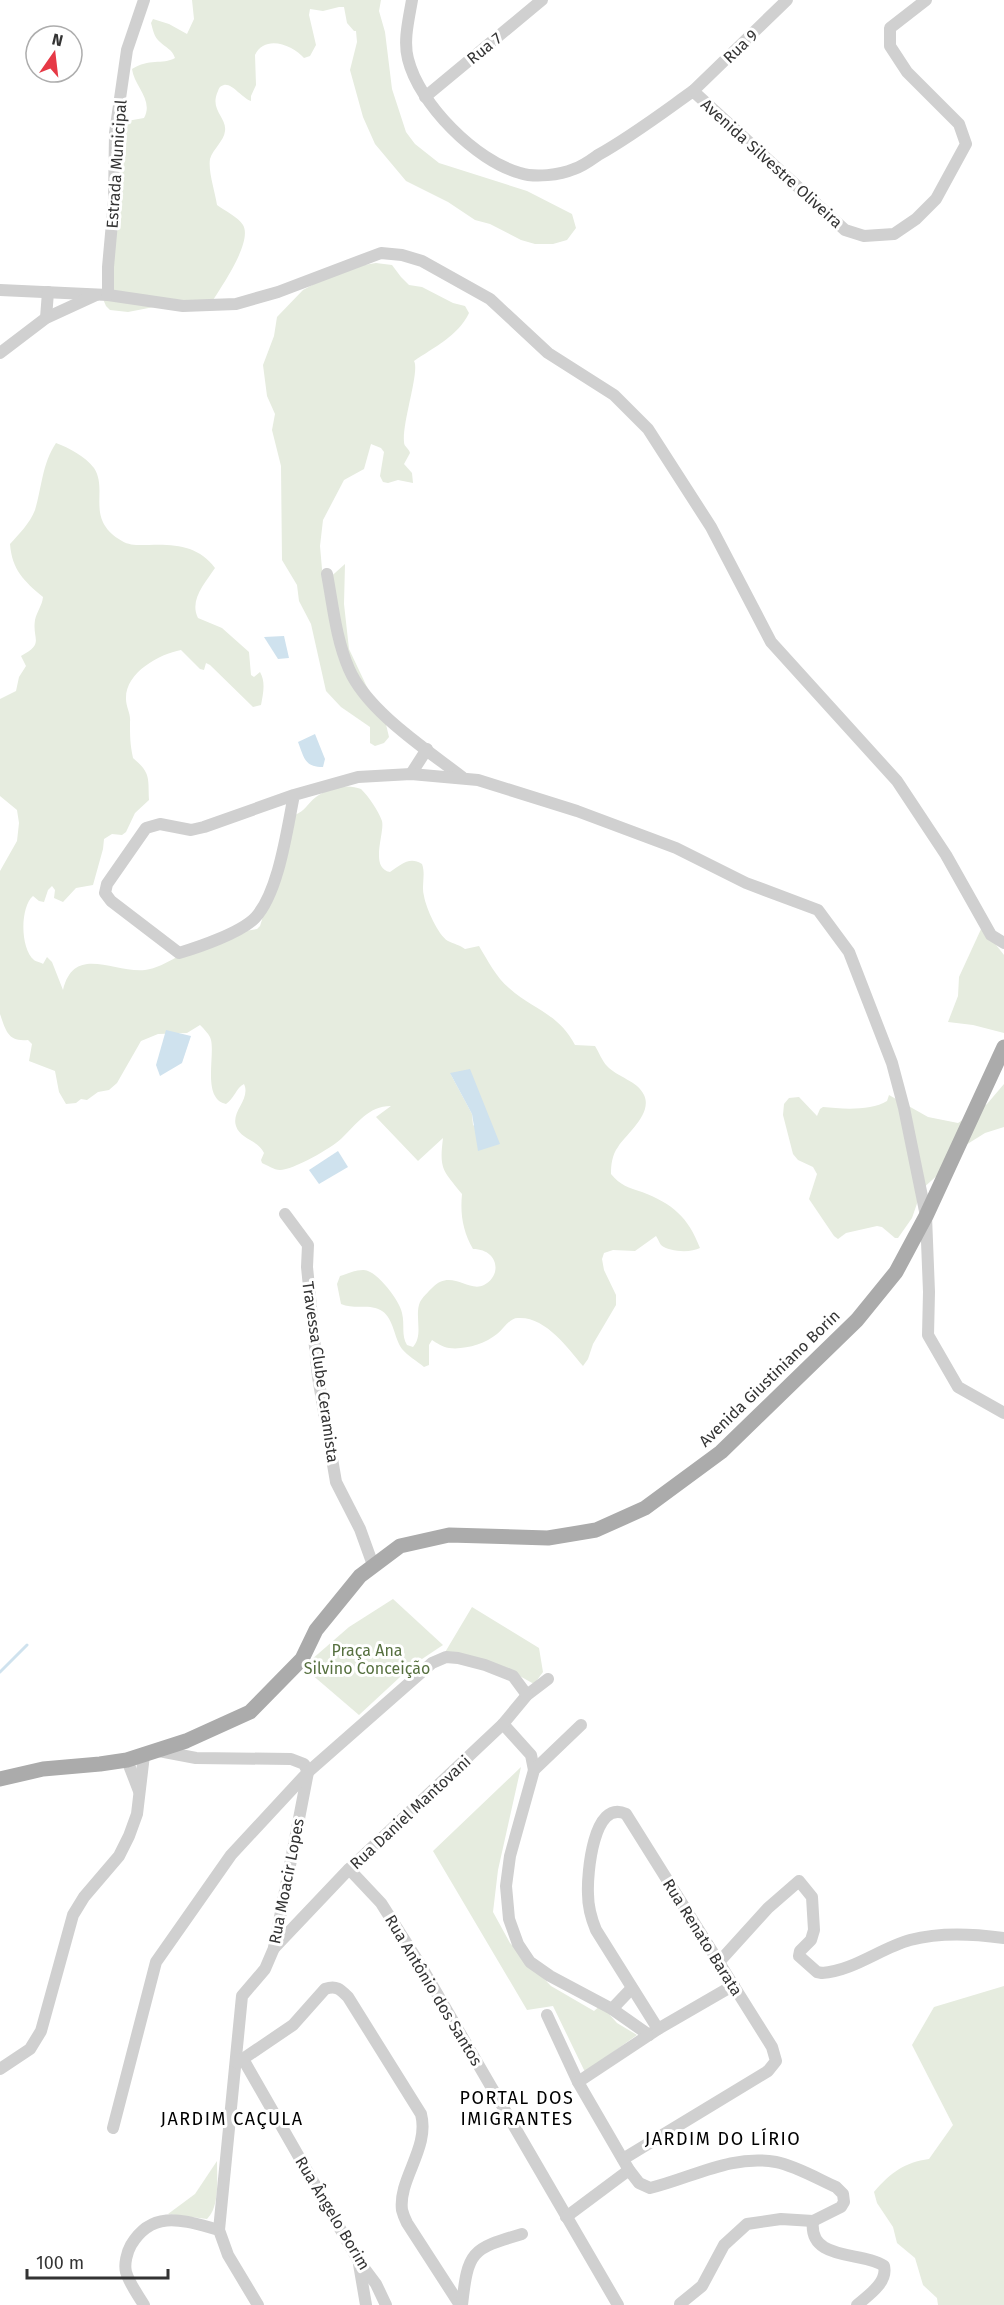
<svg xmlns="http://www.w3.org/2000/svg" width="1004" height="2305" font-family="'Fira Sans',sans-serif">
<style>
.green{fill:#e6ecdf;fill-rule:evenodd}
.water{fill:#cfe2ee}
.lines{fill:none;stroke-linecap:round;stroke-linejoin:round}
.stream{stroke:#cfe2ee;stroke-width:3}
.minor{stroke:#d0d0d0;stroke-width:12}
.major{stroke:#ababab;stroke-width:15}
.labels{text-anchor:middle;stroke-width:6;stroke-linejoin:round;paint-order:stroke}
.street-label{font-size:16px;fill:#333;stroke:#fff}
.park-label{font-size:16px;fill:#56703f;stroke:#fff}
.neighbourhood-label{font-size:18px;letter-spacing:1.5px;fill:#000;stroke:#fff}
</style>
<rect width="100%" height="100%" fill="#fff"/>
<g class="green">
<path d="M192,0H381L379,11L385,32L392,89L406,132L415,144L439,163L527,191L572,214L576,228L567,240L553,244H535L521,240L490,224L475,220L448,202L406,181L375,144L363,117L350,70L357,42L356,31H354L347,23L344,7H339L323,11L310,9L309,15L316,45L310,56L304,58C293,45 265,34 255,55L256,85L251,96V101C243,99 232,83 224,85C220,86 219,88 218,91C209,110 227,117 225,131C224,141 213,149 210,159C208,172 215,191 217,205C225,211 238,217 243,225C253,242 221,287 212,302L159,306L128,312L110,310L106,306L103,299L122,130L127,121L144,118C154,100 134,86 132,69C149,58 162,65 175,58C172,49 166,48 160,42C154,37 153,30 151,23L153,19L169,24L187,34L194,19Z"/>
<path d="M376,263L392,265L401,277L409,285L422,287L453,303L465,306L469,313C459,335 433,348 414,361C420,371 402,422 404,442C404,447 409,448 410,453L404,464L412,473L413,483L398,480L388,483L383,482L380,476L384,452L381,448L371,444L364,469L344,480L323,520L320,546L322,569L326,581L345,564L344,604L349,649L366,685L384,716L389,737L384,743L375,746L370,743V727L341,707L326,691L311,624L299,601L297,585L282,560L281,466L272,430L275,414L267,396L263,365L274,336L277,317L303,290L327,277L358,266Z"/>
<path d="M56,443C69,448 85,456 94,468C109,491 84,519 122,541C130,546 140,545 149,545C175,544 199,546 215,568C205,583 189,600 198,618L222,628L249,652L251,675L254,677L260,672C266,682 263,694 261,705L253,707L210,665L206,663L204,670L200,669L181,650C159,654 125,673 126,699C126,707 131,714 130,722C130,737 130,743 133,758C151,773 148,778 149,800L135,813L126,832L122,835L112,834L104,839L103,849L93,885L76,888L63,902L54,898L55,890L52,886L48,890L44,902L39,901L33,896C20,907 20,948 34,960C35,961 42,963 43,964L47,957L52,962L63,990C74,944 113,973 145,970C167,967 187,948 208,940C223,934 241,932 257,929L260,926L295,815C305,811 307,804 316,797C328,788 347,783 361,789C369,797 378,810 382,821C385,833 369,868 390,872C401,865 409,856 422,864C426,875 421,885 424,896C426,908 438,935 448,941C454,944 460,945 465,949L479,946C488,961 496,977 509,988C535,1011 558,1013 575,1045L595,1046C599,1052 602,1061 607,1066C617,1077 638,1081 644,1095C653,1114 626,1134 618,1147C612,1155 611,1165 611,1174C620,1185 629,1188 642,1192C673,1204 688,1217 700,1248C691,1253 669,1252 661,1245C660,1244 657,1237 656,1236L635,1251L613,1250L604,1253L602,1259L604,1270L616,1295V1305L593,1344L588,1359L583,1366C568,1348 545,1316 518,1318C509,1318 504,1329 497,1334C485,1344 464,1350 449,1348C442,1347 437,1343 432,1340L429,1345V1365L424,1367C417,1361 408,1356 402,1349C394,1338 394,1319 382,1311C371,1303 354,1310 341,1304L337,1284L340,1276C347,1274 355,1270 363,1270C376,1269 400,1301 402,1313C405,1325 401,1335 407,1345L413,1347C424,1335 414,1316 420,1302C422,1298 428,1292 432,1288C451,1268 468,1293 484,1285C503,1275 498,1249 473,1249C463,1231 460,1215 462,1194C443,1170 439,1170 443,1138L418,1161L376,1117L391,1106C368,1106 357,1124 342,1138C332,1148 293,1170 280,1170C274,1170 267,1165 262,1163L261,1160L264,1153C258,1140 240,1139 236,1126C231,1111 251,1099 244,1084C236,1088 234,1099 226,1104C202,1099 215,1057 211,1040C210,1035 204,1029 200,1025L187,1033L158,1034L141,1041L117,1083L109,1090L98,1092L87,1100L81,1099L76,1103L66,1104L59,1092L55,1071L29,1061L32,1044L28,1040C8,1042 6,1031 0,1014V871L17,841L19,823L17,810L0,796V699L16,691L19,677L26,666L21,656C45,643 32,640 35,620C37,611 42,606 43,597C24,581 12,570 10,544C19,534 30,523 35,510C42,487 42,464 56,443ZM450,1073L499,1144L473,1125L472,1114Z"/>
<path d="M982,927L1004,955V1033L973,1025L948,1022L958,996L959,977Z"/>
<path d="M1004,1084V1127L985,1133L961,1148L949,1165L922,1189L912,1218L898,1238H895L882,1227L877,1226L846,1233L838,1239L834,1236L809,1199L817,1174L813,1167L798,1160L793,1154L783,1115L784,1104L789,1098L799,1097L817,1116L820,1109L823,1107C842,1109 871,1111 887,1101L889,1095L928,1117L958,1123L987,1104Z"/>
<path d="M393,1599L443,1645L413,1665L359,1715L303,1667L349,1627Z"/>
<path d="M472,1607L539,1648L543,1672L534,1684L509,1670L444,1654Z"/>
<path d="M521,1767L498,1870L493,1912L510,1943L551,1986L594,2011L601,2005L617,2023L637,2035L585,2072L553,2006L527,2010L433,1851Z"/>
<path d="M1004,1986V2305H938L937,2298L923,2285L915,2258L897,2243L893,2227L877,2203L874,2192C890,2173 905,2162 929,2159L953,2125L912,2045L934,2007Z"/>
<path d="M217,2161C217,2178 220,2207 207,2219L168,2214L195,2194Z"/>
</g>
<g class="water">
<path d="M284,636L289,658L278,659L264,637Z"/>
<path d="M315,734L325,759L323,767C304,767 304,757 298,742Z"/>
<path d="M166,1030L191,1036L182,1063L160,1076L156,1065Z"/>
<path d="M470,1069L500,1144L478,1151L472,1114L450,1073Z"/>
<path d="M338,1151L348,1167L319,1184L309,1170Z"/>
</g>
<g class="lines">
<path class="stream" d="M0,1672L27,1645"/>
<g class="minor">
<path d="M412,0C409,18 403,41 408,59C419,104 476,161 520,173C535,178 560,175 574,169C583,166 591,160 598,155C632,136 662,113 693,91L845,230L864,236L894,234L916,219L936,199L966,144L959,124L907,72L890,46V28L926,0"/>
<path d="M693,91L787,0"/>
<path d="M425,97L542,0"/>
<path d="M0,290L108,295L183,306L236,304L278,292L381,253L402,255L422,261L490,299L548,353L614,395L648,429L711,527L771,642L897,781L946,855L991,935L1004,943"/>
<path d="M108,295V267L114,201L115,133L127,50L144,0"/>
<path d="M46,318L48,292"/>
<path d="M0,353L46,318L96,295"/>
<path d="M327,574C333,606 336,639 349,669C367,711 426,749 462,777"/>
<path d="M411,774L427,749"/>
<path d="M294,795C287,829 279,892 255,918C240,933 199,947 179,953L111,901L105,893L107,884L146,828L160,824L191,830L204,827L294,795L358,777L411,774L478,780L577,811L676,848L746,883L818,910L849,952L892,1063L904,1108L926,1216L929,1292L928,1335L958,1387L1004,1413"/>
<path d="M285,1214L308,1245L307,1267L318,1377L336,1482L360,1529L373,1565"/>
<path d="M503,1724L531,1755L534,1770"/>
<path d="M581,1725L534,1770L510,1856L506,1886L509,1919L518,1944L530,1962L550,1976L612,2009L649,2035"/>
<path d="M159,1751L196,1758L291,1759L304,1764L308,1772L274,1948L265,1969L242,1996L219,2230L228,2255L258,2305"/>
<path d="M127,1760L139,1791"/>
<path d="M349,1869L381,1903L421,1966L618,2305"/>
<path d="M274,1948L349,1869L503,1724L527,1695L548,1679"/>
<path d="M719,1962L768,1908L799,1881L812,1897L814,1930L811,1940L800,1951L799,1956L817,1972L822,1973C853,1971 881,1948 910,1940C941,1932 973,1934 1004,1938"/>
<path d="M612,2009L632,1988"/>
<path d="M547,2015L578,2082L629,2170L639,2183L650,2188C692,2178 731,2154 776,2162C796,2166 818,2179 836,2187L843,2194L844,2202L841,2207L813,2221L781,2219L747,2224L724,2245L702,2286L680,2304"/>
<path d="M243,2059L358,2260L376,2284L386,2305"/>
<path d="M237,2063L293,2025L325,1989C336,1985 340,1989 348,1997L421,2114C430,2148 398,2179 402,2210C403,2214 405,2219 407,2223L460,2305"/>
<path d="M0,2069L30,2049L41,2031L73,1915L84,1897L119,1856L129,1836L137,1814L144,1755"/>
<path d="M578,2082L658,2029L734,1985"/>
<path d="M113,2128L156,1962L231,1855L308,1772L432,1663L446,1657L458,1658L485,1665L513,1676L527,1695"/>
<path d="M623,2159L768,2071L776,2061L772,2047L626,1814C593,1798 587,1875 588,1894C588,1907 591,1918 596,1930L658,2029"/>
<path d="M566,2217L629,2170"/>
<path d="M813,2221C808,2262 863,2251 884,2266C888,2282 869,2295 857,2305"/>
<path d="M359,2264L366,2305"/>
<path d="M144,2305C138,2295 129,2283 126,2272C124,2264 127,2252 131,2245C153,2208 185,2221 219,2230"/>
<path d="M462,2305C468,2251 471,2249 522,2234"/>
</g>
<path class="major" d="M0,1779L43,1769L100,1764L127,1760L186,1741L250,1712L302,1659L316,1630L360,1576L400,1546L449,1535L548,1538L596,1530L645,1508L721,1452L857,1320L896,1272L926,1216L1004,1047"/>
</g>
<g class="labels">
<g class="street-label">
<text transform="translate(740 46) rotate(-44)" y="6">Rua 9</text>
<text transform="translate(484 48) rotate(-39)" y="6">Rua 7</text>
<text transform="translate(772 163) rotate(42)" y="6">Avenida Silvestre Oliveira</text>
<text transform="translate(116 164) rotate(-86)" y="6">Estrada Municipal</text>
<text transform="translate(321 1372) rotate(82)" y="6">Travessa Clube Ceramista</text>
<text transform="translate(769 1378) rotate(-44)" y="6">Avenida Giustiniano Borin</text>
<text transform="translate(410 1812) rotate(-43)" y="6">Rua Daniel Mantovani</text>
<text transform="translate(286 1881) rotate(-79)" y="6">Rua Moacir Lopes</text>
<text transform="translate(703 1937) rotate(58)" y="6">Rua Renato Barata</text>
<text transform="translate(434 1990) rotate(59)" y="6">Rua Antônio dos Santos</text>
<text transform="translate(333 2213) rotate(59)" y="6">Rua Ângelo Borim</text>
</g>
<g class="park-label">
<text x="367" y="1656">Praça Ana<tspan x="367" dy="18">Silvino Conceição</tspan></text>
</g>
<g class="neighbourhood-label">
<text x="517" y="2104">PORTAL DOS<tspan x="517" dy="21">IMIGRANTES</tspan></text>
<text x="232" y="2125">JARDIM CAÇULA</text>
<text x="723" y="2145">JARDIM DO LÍRIO</text>
</g>
</g>
<g transform="translate(54 54) rotate(14)"><circle r="28" fill="#ffffff" stroke="#adadad" stroke-width="1.5"/>
<path d="M0-4.5L10 22L0 15L-10 22Z" fill="#e63946"/>
<text y="-9" font-size="16" font-weight="bold" text-anchor="middle" fill="#333333">N</text>
</g>
<path d="M27 2269v9h141v-9" fill="none" stroke="#333333" stroke-width="3"/>
<text x="36" y="2269" font-size="18" fill="#333333" stroke="#ffffff" stroke-width="4.5" paint-order="stroke">100 m</text>
</svg>
